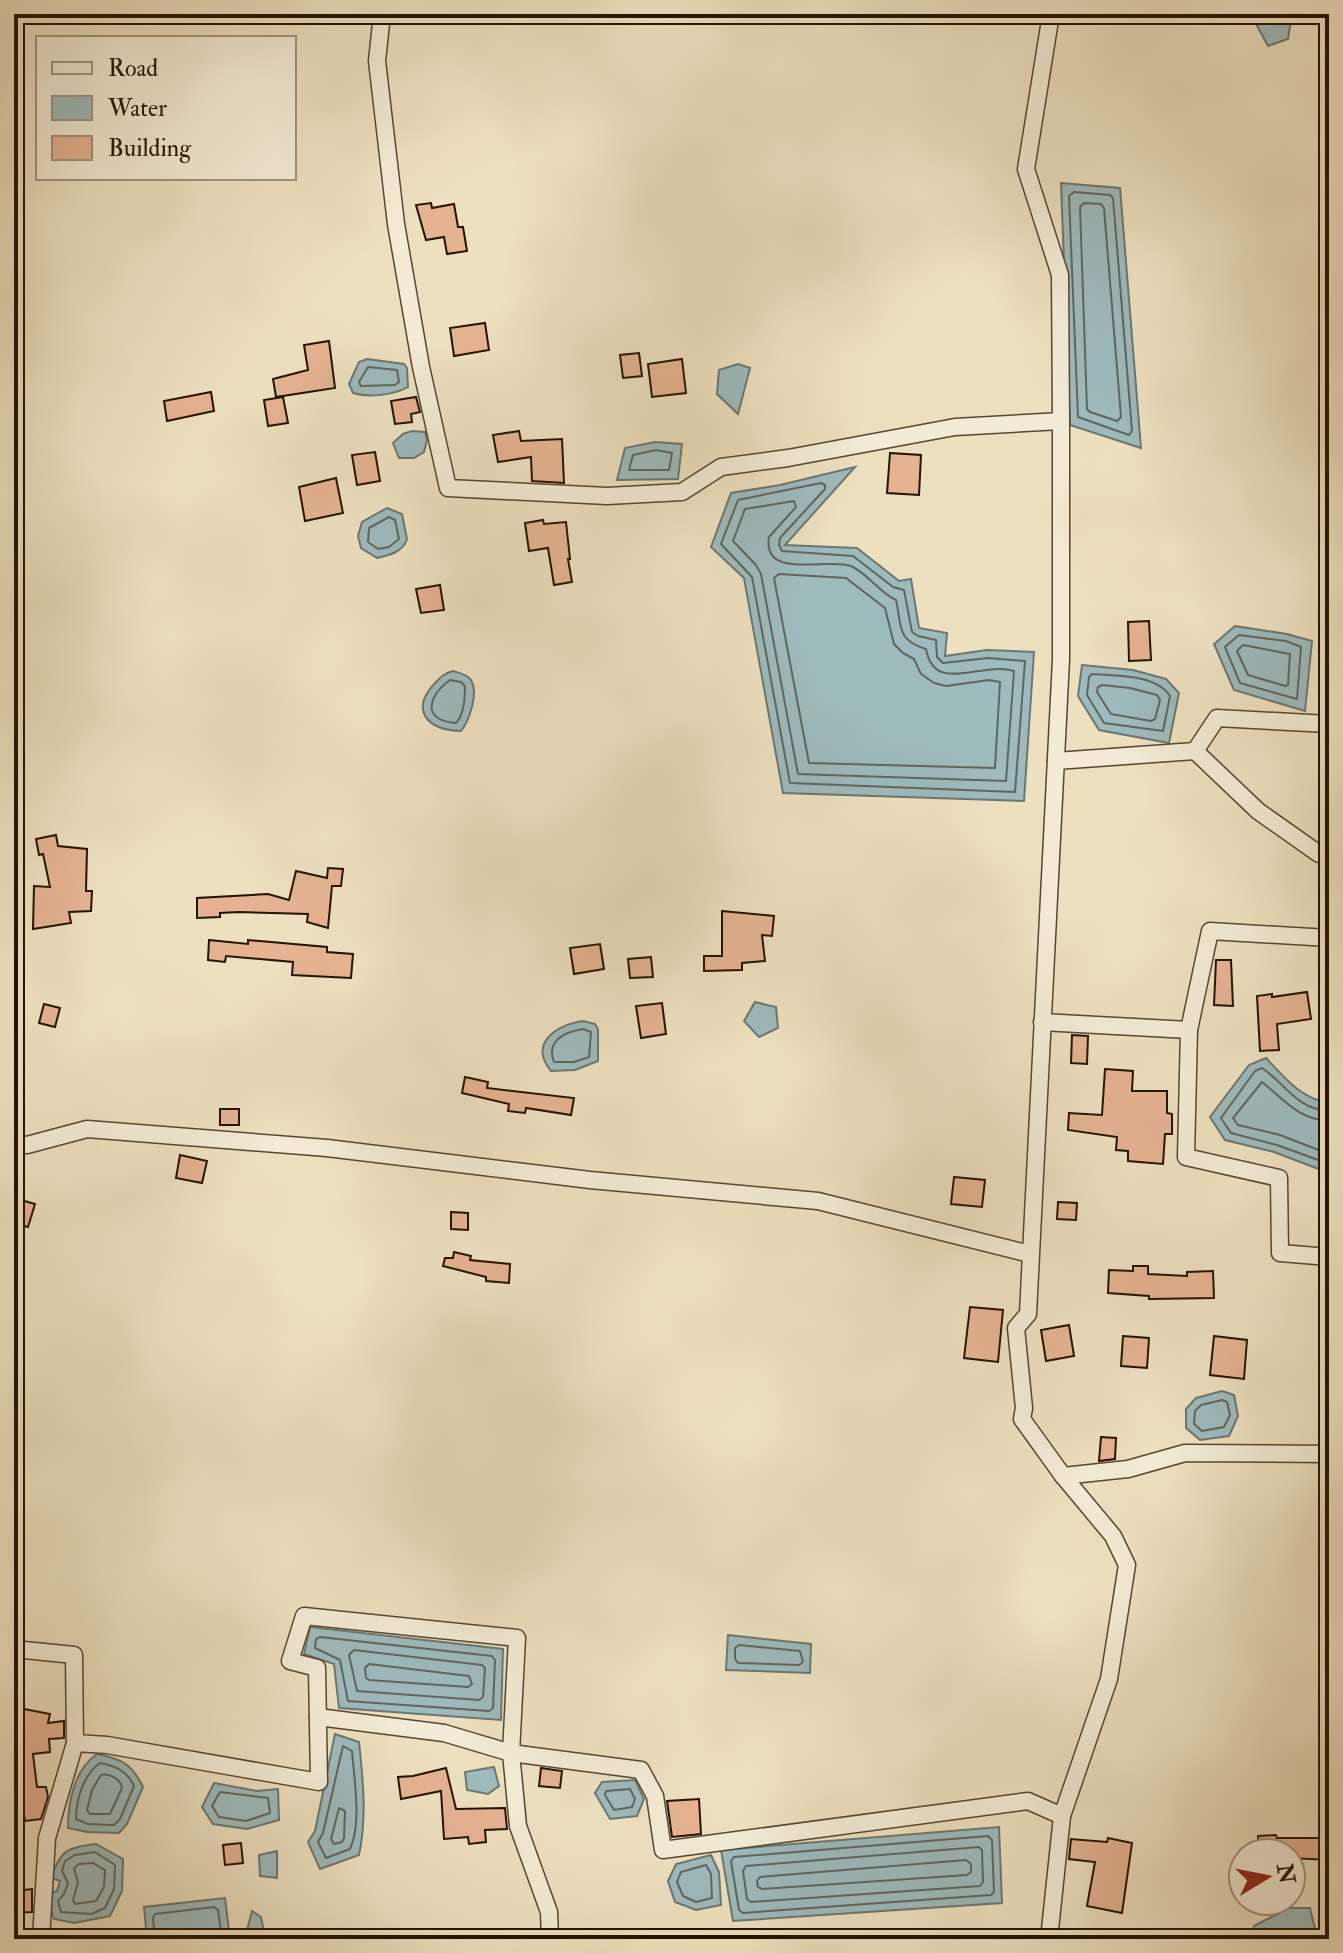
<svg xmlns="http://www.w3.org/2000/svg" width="1343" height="1953" font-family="'IM FELL Double Pica',serif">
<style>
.water{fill:#9dbabc;stroke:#6c7771;stroke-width:2}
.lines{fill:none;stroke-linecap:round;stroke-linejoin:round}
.shore{stroke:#60665e;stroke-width:2}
.building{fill:#e5b392;stroke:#231200;stroke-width:2}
.minor-casing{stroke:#564630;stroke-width:19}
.minor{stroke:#f3ebd5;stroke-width:16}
</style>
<rect width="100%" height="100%" fill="#ede0bf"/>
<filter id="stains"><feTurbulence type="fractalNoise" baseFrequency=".0025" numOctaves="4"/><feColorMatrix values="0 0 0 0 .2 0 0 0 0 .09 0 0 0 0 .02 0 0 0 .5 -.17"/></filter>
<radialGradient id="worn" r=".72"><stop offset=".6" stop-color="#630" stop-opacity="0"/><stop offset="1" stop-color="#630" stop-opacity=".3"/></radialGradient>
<g class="water">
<path d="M1255,14H1292L1288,39L1268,46L1254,20Z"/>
<path d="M1061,183L1120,188L1141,448L1070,425Z"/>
<path d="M367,359L404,364L407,368L408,387C394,395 369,398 353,393L349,384L359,362Z"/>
<path d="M738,364L750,368L738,414L717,394L719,370Z"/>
<path d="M412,431L425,432L427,440L424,452L414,458H399L393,443L403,434Z"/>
<path d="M655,442L682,444L678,479L617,480L625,448Z"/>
<path d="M855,467L785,545L857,548L899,581L911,579L919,628L947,633L945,656L987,650L1034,652L1024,801L783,793L744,578L711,547L731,493L780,485Z"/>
<path d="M387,508L402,514L407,539C403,552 390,555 377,558L361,548L358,536L362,522Z"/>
<path d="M1235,626L1287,634L1312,641L1305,711L1234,690L1214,644Z"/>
<path d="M1082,665L1133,670L1166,679L1179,693L1169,743L1099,730L1078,696Z"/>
<path d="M453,671C459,673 467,674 471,680C479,693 469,721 461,731C427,730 409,710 436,682C442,676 445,673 453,671Z"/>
<path d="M755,1002L776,1007L778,1028L759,1037L744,1021Z"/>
<path d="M583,1021L595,1024L598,1029V1061L575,1070L551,1071C528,1043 557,1025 583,1021Z"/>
<path d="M1266,1058C1284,1077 1301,1099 1329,1103V1173L1274,1152L1225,1140L1210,1117L1249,1065Z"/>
<path d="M1222,1391L1234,1395L1238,1416L1229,1436L1200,1440L1186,1428V1409L1196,1398Z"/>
<path d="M310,1627L503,1649L501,1720L339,1708L334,1664L304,1654Z"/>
<path d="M728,1635L811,1644L810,1673L726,1670Z"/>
<path d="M335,1734L359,1742C363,1779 367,1818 359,1855L320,1869L308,1842L315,1831Z"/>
<path d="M97,1754C122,1759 132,1764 143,1787L127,1824L119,1833L87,1832L68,1828C68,1802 74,1770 97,1754Z"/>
<path d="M494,1767L499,1786L488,1794L467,1790L465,1772Z"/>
<path d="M635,1780L644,1799L637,1816L610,1819L595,1793L602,1782Z"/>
<path d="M214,1783L257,1791L278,1789L279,1820L247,1829L213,1824L202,1807Z"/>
<path d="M999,1827L1002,1903L733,1921L721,1850Z"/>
<path d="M96,1844L123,1859L122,1891L110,1916L74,1923L54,1919L50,1907L49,1894L57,1891L60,1881L51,1878C61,1849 67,1848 96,1844Z"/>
<path d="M277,1851V1878L260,1876L259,1855Z"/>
<path d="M711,1855L719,1872L721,1905L696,1910L675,1902L668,1881L676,1864Z"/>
<path d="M225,1898L230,1939H147L144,1907Z"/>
<path d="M1289,1908H1310L1316,1933L1289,1939L1251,1937L1254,1926Z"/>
<path d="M252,1911L261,1917L264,1932L276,1934L280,1939H252L247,1930Z"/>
</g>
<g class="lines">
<g class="shore">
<path d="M1074,192L1110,195L1113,198L1132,431L1129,435L1078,417L1069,196Z"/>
<path d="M1084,203L1101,204L1104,208L1121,417L1117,421L1090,412L1087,409L1080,207Z"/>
<path d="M368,367L397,370L399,382L395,385L361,386L359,382Z"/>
<path d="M656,450L672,453L669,470H629L633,455Z"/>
<path d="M821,483L825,485V489L780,538L779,545L782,551L853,556L893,587L904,590L912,632L918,636L936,640L937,657L943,663L988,658L1025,661L1015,792L790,783L752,577L721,544L738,500Z"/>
<path d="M794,501L796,507L769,537C762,581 829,557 851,566C867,573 879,592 896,600C902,626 896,640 926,649C934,695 981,661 1014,671L1006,781L798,774L761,574L756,565L733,541L745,509Z"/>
<path d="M389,517L395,520L399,539L389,547L378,549L368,542L369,528Z"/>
<path d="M779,574L846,578L885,608L894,644L903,653L914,659L921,674L934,683L946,686L989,680L1000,682L995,768L809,763L774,578Z"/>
<path d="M1239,635L1286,641L1301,647L1297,699L1240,683L1225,647Z"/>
<path d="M1243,645L1290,654L1288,685L1285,686L1248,675L1237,651Z"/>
<path d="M1092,674C1116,676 1156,674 1170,696L1163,731L1104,723L1087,695L1089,677Z"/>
<path d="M450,680L461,682L465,686C465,698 464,715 456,723C421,720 428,696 450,680Z"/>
<path d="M1102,685L1130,688L1157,695L1160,700L1155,719L1151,721L1111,714L1097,692L1098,687Z"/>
<path d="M583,1029L591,1032L589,1057L574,1062H554C546,1041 564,1032 583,1029Z"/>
<path d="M1329,1111C1296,1109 1285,1083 1262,1068L1255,1071L1221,1118L1231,1133L1277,1145L1329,1164"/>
<path d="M1329,1121C1297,1119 1284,1099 1262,1082L1233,1118L1238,1125L1280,1135L1329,1154"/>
<path d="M1222,1400L1227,1402L1230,1415L1224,1427L1202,1431L1194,1424L1195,1411L1201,1405Z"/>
<path d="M320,1637L492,1656L495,1660L493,1708L489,1711L348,1701L340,1660L315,1648L316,1639Z"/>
<path d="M739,1645L800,1651L803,1662L799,1665L738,1663L735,1659V1648Z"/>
<path d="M354,1650L482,1665L485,1668L483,1697L479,1700L357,1691L349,1655Z"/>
<path d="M369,1664L469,1676L472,1684L468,1687L369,1680L366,1678L365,1668Z"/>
<path d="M343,1746L352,1751C354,1778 362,1824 350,1849L326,1858L318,1842L323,1833Z"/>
<path d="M100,1763C116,1766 127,1771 134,1786L120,1819L114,1825L88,1824L76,1819C76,1799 84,1774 100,1763Z"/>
<path d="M101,1775C109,1773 121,1779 122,1788L110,1814H90L87,1810L92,1790Z"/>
<path d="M630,1789L635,1799L632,1807L614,1810L605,1795L606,1791Z"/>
<path d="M220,1792L268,1798L270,1813L246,1821L219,1817L212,1806Z"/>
<path d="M339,1808L345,1811L344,1838L342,1842L334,1844L331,1839Z"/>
<path d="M988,1836L992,1840L994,1892L991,1895L743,1913L739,1910L731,1861L734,1857Z"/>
<path d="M979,1847L982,1850L983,1882L980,1886L751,1902L747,1899L743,1871L746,1866Z"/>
<path d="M95,1852L115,1865L114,1889L105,1908L91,1914L61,1912L58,1901L64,1894L68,1883L62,1871L65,1861L75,1855Z"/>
<path d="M966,1860L971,1864V1872L967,1875L762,1889L758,1887L757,1881L760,1877Z"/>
<path d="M93,1863L105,1870L104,1887L96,1901L75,1904L73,1900L78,1882L74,1868L79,1864Z"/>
<path d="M706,1865L711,1874L712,1898L696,1902L683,1896L677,1882L681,1872Z"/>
<path d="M155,1939L153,1918L155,1914L214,1907L218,1910L222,1939"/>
</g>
</g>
<g class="building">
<path d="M431,203L432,208L454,204L458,227H463L467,251L447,254L444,237L426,240L416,205Z"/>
<path d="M485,323L489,350L454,356L450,328Z"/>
<path d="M329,341L335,388L276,397L273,379L308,370L304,345Z"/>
<path d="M639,353L642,376L623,378L620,355Z"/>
<path d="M682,359L686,393L652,397L648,364Z"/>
<path d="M211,392L214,411L167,421L164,401Z"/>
<path d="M283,397L288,423L268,426L264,400Z"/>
<path d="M416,397L420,412L411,414L412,422L395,424L391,401Z"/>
<path d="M519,431L521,441L562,439L564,483L532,481L531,457L498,462L493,435Z"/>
<path d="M375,452L380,481L357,485L352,455Z"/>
<path d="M890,453L921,455L919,495L887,493Z"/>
<path d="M336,478L343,513L305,521L299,487Z"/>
<path d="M543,520L544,524L566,522L570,559H568L572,582L554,585L548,548L529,551L525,523Z"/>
<path d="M440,585L444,610L421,613L416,589Z"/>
<path d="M1149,621L1151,660L1129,661L1128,622Z"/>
<path d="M56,835L58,846L87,849L86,891H92L91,911L69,912L71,923L33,929L34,886L50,887L43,854L39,855L36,839Z"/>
<path d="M328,868L343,869L341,886H332L328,928L307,922L308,914L239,912L220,913V917L197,918V898L268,894L289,900L296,871L327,878Z"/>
<path d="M722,911L774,916L772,936L762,935L765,961L742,963V970L704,971V956H722Z"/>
<path d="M209,940L248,944V940L327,947V952L353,954L351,978L292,975L293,962L226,956L225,962L208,960Z"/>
<path d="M600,944L604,969L574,974L570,948Z"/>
<path d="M651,957L653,977L630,978L628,959Z"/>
<path d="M1216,960H1231L1233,1006L1214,1005Z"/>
<path d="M1307,992L1311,1019L1277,1024L1279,1050L1260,1051L1257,996L1272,994V997Z"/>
<path d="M662,1003L666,1034L641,1038L636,1006Z"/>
<path d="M44,1004L60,1008L55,1027L39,1023Z"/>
<path d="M1072,1035L1088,1036L1087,1064L1071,1063Z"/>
<path d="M1105,1069L1133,1071L1132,1091H1167V1113L1172,1114V1134H1165L1163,1164L1128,1161V1151L1116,1150L1117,1137L1068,1130L1069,1113L1102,1115Z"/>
<path d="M465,1077L488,1082L487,1088L574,1098L571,1115L526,1108L525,1113L508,1111L509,1104L462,1093Z"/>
<rect x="220" y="1109" width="19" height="16"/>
<path d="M180,1155L207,1161L202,1183L176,1178Z"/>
<path d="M954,1177L985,1180L982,1207L951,1204Z"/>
<path d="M14,1198L35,1204L28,1227L14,1223Z"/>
<path d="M1058,1202L1077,1203L1076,1220L1057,1219Z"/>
<path d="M451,1212L468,1213V1230L451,1229Z"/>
<path d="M454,1252L471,1256L470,1260L510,1264L509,1283L486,1281V1277L443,1266L445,1258H453Z"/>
<path d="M1133,1266H1148V1274L1187,1276V1272L1213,1271L1214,1298L1149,1299V1296L1108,1293L1109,1270L1133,1271Z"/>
<path d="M970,1307L1003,1310L998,1362L964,1358Z"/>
<path d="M1069,1325L1074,1356L1046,1361L1041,1330Z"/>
<path d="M1123,1336L1149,1338L1147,1368L1121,1366Z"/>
<path d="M1214,1336L1247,1340L1244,1379L1210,1375Z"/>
<path d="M1101,1437L1116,1438L1115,1459L1099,1461Z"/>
<path d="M14,1707L50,1714L48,1723L64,1721V1738L49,1739L50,1752L33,1754L37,1787H46L48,1797L41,1819L25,1821L23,1809H21L17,1777H14Z"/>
<path d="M446,1768L456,1809L505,1808L507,1829L485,1830L486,1842L469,1844L468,1837L444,1839L441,1791L401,1799L398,1777L413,1776Z"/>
<path d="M541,1768L562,1771L560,1788L539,1786Z"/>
<path d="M699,1799L701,1834L672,1837L667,1801Z"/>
<path d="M1276,1835L1277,1838H1328L1329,1860L1291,1858V1853H1259L1258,1836Z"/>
<path d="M1108,1838L1132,1843L1122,1913L1087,1906L1095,1862L1069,1859L1071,1839L1107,1842Z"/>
<path d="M241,1843L243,1863L225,1865L223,1845Z"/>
<path d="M32,1889V1912L14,1913V1891Z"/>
</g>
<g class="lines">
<g class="minor-casing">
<g id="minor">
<path d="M382,14L377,61L396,224L421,367L448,488L607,496L682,492L721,467L788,458L955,427L1061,421"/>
<path d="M1329,707L1328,724L1217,718L1195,751L1258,811L1319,854H1329"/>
<path d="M1056,761L1195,751"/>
<path d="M1329,938L1210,931L1189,1030L1186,1157L1279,1178L1280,1253L1329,1257"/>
<path d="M1042,1022L1189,1030"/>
<path d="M14,1144L27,1145L87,1129L327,1148L590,1180L818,1201L1030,1254"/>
<path d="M1063,1476L1128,1469L1185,1453L1329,1454"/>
<path d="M14,1649L74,1655L75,1743L107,1745L319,1782L317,1668L290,1661L304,1616L517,1638L511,1753L641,1770L655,1796L663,1850L1028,1801L1062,1816"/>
<path d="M318,1717L444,1733L511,1753L518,1826L549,1912L550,1939"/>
<path d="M41,1939L47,1838L75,1743"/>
<path d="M1049,1939L1062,1816L1109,1679L1127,1565L1113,1536L1063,1476L1022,1419L1024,1408L1016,1328L1028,1314L1061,659V421L1060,275L1026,169L1051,14"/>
</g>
</g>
<use href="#minor" class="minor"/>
</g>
<rect width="1343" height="1953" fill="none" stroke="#ede0bf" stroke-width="48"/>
<rect x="16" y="16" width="1311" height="1921" fill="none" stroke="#231200" stroke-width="4"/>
<rect x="24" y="24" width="1295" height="1905" fill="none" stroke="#231200" stroke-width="2"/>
<rect x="36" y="36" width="260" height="144" fill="#f3ebd5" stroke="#a09480" stroke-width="2"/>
<rect x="52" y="62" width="40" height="12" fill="#f3ebd5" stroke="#a09480" stroke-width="2"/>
<text x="108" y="76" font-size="24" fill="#231200">Road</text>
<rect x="52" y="96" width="40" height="24" fill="#9dbabc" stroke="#a09480" stroke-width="2"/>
<text x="108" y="116" font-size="24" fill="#231200">Water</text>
<rect x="52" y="136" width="40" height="24" fill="#e5b392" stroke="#a09480" stroke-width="2"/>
<text x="108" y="156" font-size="24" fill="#231200">Building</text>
<g transform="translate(1267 1877) rotate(80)"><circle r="38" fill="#f3ebd5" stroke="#a09480" stroke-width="2"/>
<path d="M0-6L14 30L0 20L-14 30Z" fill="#8f2418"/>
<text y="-12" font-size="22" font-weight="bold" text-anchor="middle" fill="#231200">N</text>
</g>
<rect width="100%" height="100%" filter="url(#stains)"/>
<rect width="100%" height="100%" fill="url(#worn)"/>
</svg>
